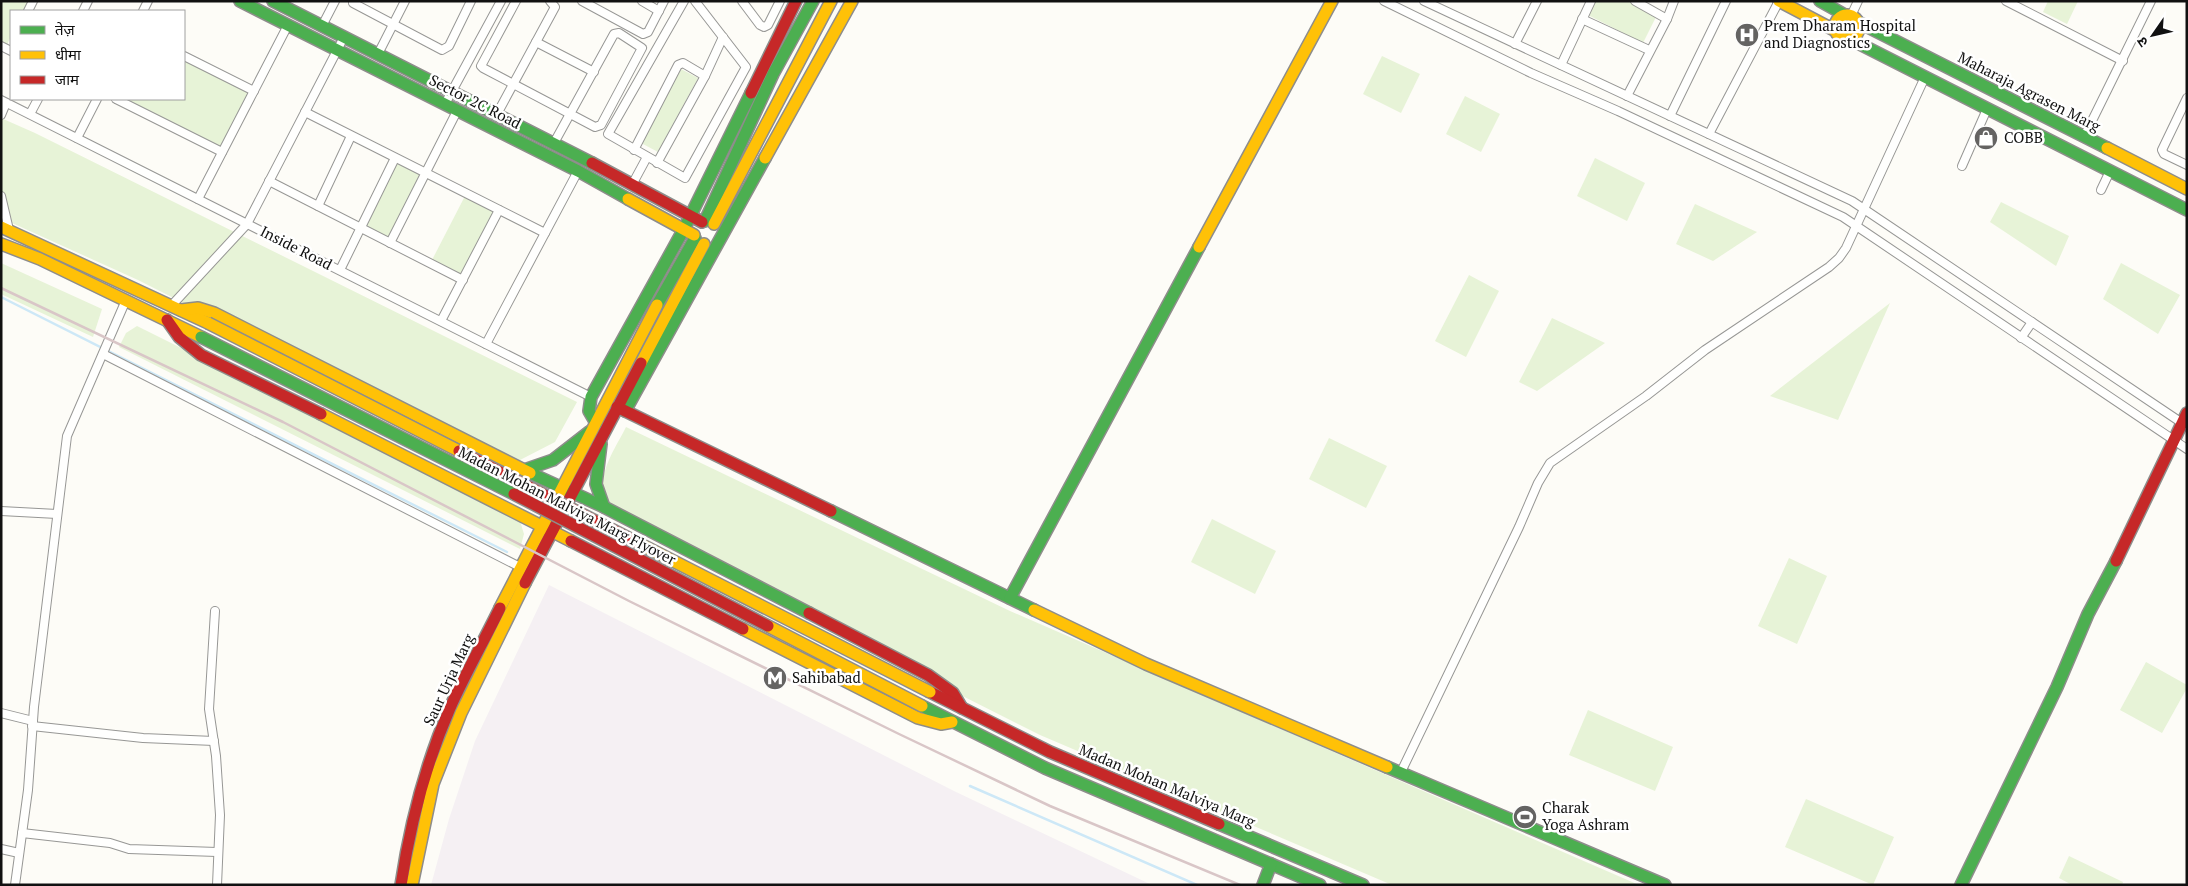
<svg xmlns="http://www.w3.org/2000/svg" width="2188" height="886" font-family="'PT Serif','Noto Sans Devanagari',serif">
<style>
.industrial{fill:#f5f0f3}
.green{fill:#e7f3d7}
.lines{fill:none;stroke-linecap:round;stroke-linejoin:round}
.stream{stroke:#cde8f7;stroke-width:2.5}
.street-casing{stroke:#979795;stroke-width:10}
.fast-casing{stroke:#8e8d8b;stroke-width:14}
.slow-casing{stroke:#8e8d8b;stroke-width:14}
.jam-casing{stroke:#8e8d8b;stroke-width:14}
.street{stroke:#fffffe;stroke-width:8}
.fast{stroke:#4caf50;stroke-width:11}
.slow{stroke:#ffc107;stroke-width:11}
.jam{stroke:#c62828;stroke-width:11}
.rail{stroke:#d9c6c7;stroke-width:2.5}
.fast-bridge-casing{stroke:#8e8d8b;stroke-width:14;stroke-linecap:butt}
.slow-bridge-casing{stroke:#8e8d8b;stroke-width:14;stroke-linecap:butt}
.jam-bridge-casing{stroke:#8e8d8b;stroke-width:14;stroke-linecap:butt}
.fast-bridge{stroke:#4caf50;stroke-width:11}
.slow-bridge{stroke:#ffc107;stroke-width:11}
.jam-bridge{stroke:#c62828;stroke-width:11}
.labels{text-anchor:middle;stroke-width:5;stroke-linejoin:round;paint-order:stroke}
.poi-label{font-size:15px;fill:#111;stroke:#fff;text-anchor:start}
.street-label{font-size:15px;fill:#111;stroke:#fff}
</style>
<rect width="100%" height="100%" fill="#fdfcf7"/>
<path class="industrial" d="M549,585L954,791L1152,885H431L449,819L475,741Z"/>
<g class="green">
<path d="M1,1H29L24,11H11V36L7,45L1,42Z"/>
<path d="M1592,1H1630L1657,15L1643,43L1586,14Z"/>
<path d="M2048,1H2078L2067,24L2043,12Z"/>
<path d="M1382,56L1420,74L1401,113L1363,94Z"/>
<path d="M184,60L248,93L220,148L125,99H184Z"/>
<path d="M681,69L698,78L658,152L641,143Z"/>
<path d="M1465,96L1500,114L1481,152L1446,134Z"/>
<path d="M1,118L35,133L577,402L555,442L520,460L491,458L138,280L1,218Z"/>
<path d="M1595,158L1645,183L1627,221L1577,196Z"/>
<path d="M397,162L422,174L389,239L365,226Z"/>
<path d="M465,196L495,212L461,276L432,260Z"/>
<path d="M2001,202L2069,236L2056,266L1990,222Z"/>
<path d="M1695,204L1757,232L1713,261L1676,244Z"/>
<path d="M1,263L102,309L93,337L1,294Z"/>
<path d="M2121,263L2180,295L2158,334L2103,299Z"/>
<path d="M1469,275L1499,291L1466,357L1435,341Z"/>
<path d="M1890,303L1838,420L1770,396Z"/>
<path d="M1552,318L1605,343L1537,391L1519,382Z"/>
<path d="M137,326L452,483L520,521L524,534L520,549L119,347L126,333Z"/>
<path d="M626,427L1010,611L1639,885H1392L1040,735L630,528C623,521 613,513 608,505C593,479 614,451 626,427Z"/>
<path d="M1329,438L1387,466L1366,508L1309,479Z"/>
<path d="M1212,519L1276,551L1255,594L1191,562Z"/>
<path d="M1789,558L1827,576L1797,644L1758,626Z"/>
<path d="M2146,662L2187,685V688L2162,733L2120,710Z"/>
<path d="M1588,710L1673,747L1655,791L1569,755Z"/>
<path d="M1806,799L1894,837L1873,885L1785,847Z"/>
<path d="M2069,856L2123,882L2122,885H2072L2059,878Z"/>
</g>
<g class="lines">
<g class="stream">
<path d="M1,297L507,552"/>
<path d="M970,786L1197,885"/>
</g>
<g class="street-casing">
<g id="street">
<path d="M354,1L353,3L442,50L449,46L471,1"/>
<path d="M516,1L481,66L483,68L595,127L601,125L642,48L619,33L614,34C594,70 574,107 554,143"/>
<path d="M582,1L643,34L648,32L664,1"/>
<path d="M642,1L659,11"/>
<path d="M684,1L608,134L685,178L746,67L695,1"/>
<path d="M742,1L760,25L764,27L768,25L780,1"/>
<path d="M1384,1L1531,73L1618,111L1843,217L2187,449"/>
<path d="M1424,1L1852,201L2185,425"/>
<path d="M1635,1L1667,19"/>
<path d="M2006,1L2123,61"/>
<path d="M28,11L33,1"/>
<path d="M83,11L88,1"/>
<path d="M143,11L148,1"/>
<path d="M1851,16L1858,1"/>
<path d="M1582,19L1649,50"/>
<path d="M322,26L335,1"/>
<path d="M536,42L594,72"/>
<path d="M1515,44L1537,1"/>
<path d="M1,46L11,51"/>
<path d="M378,54L405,1"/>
<path d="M184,56L254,91"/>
<path d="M1561,65L1591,1"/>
<path d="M705,76L723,37"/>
<path d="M1627,96L1667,19L1674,1"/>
<path d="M2187,98L2162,150L2164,154L2187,165"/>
<path d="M116,99L222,152"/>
<path d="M1,100L591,397"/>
<path d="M445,104L501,1"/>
<path d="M305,112L545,233"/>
<path d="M30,114L38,99"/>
<path d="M497,114L555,7L550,1"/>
<path d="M1,115L6,103"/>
<path d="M1670,116L1726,1"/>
<path d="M1709,134L1779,1"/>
<path d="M2084,137L2151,1"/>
<path d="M77,138L97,99"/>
<path d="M634,150L678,65L683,63L705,76L657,163"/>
<path d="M1962,166L1987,109"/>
<path d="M269,181L463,280"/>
<path d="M633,183L647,157"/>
<path d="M2101,190L2110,171"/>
<path d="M1,196L9,230"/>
<path d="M198,199L288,25"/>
<path d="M318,206L351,136"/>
<path d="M390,243L457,111"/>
<path d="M340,270L395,158"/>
<path d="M172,305L247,224L344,37"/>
<path d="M441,321L499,210"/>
<path d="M2021,338L2032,322"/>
<path d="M486,344L578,171"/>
<path d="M103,354L520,567"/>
<path d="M1,511L57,514"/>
<path d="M215,611L209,709L216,756L220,815L217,885"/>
<path d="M1,713L33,721"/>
<path d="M32,726L143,738L214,741"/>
<path d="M1401,772L1519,527L1538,483L1550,463L1646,396L1705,350L1829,267L1839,258L1846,248L1925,77"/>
<path d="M22,833L110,843L129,849L217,852"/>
<path d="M1,849L19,853"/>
<path d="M15,885L28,790L34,707L67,436L126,300"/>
</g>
</g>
<g class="fast-casing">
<g id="fast">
<path d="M240,1L578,171L628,199"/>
<path d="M273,1L592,163"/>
<path d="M1820,1L1845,15"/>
<path d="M1858,22L2107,148"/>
<path d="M1848,38L2187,210"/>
<path d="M705,221L773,74L813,1"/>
<path d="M657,305L695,238"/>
<path d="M625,411L765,158"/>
<path d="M596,423L589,411L591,397L684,229L751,93"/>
<path d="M601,444L596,484L604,507"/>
<path d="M524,470L553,460L589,432"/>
<path d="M530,473L604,507L809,613"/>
<path d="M831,511L1034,610"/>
<path d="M1010,598L1199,247"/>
<path d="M922,706L1045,768L1320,885"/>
<path d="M1387,767L1665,885"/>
<path d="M1219,824L1363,885"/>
<path d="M1263,885L1271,864"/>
<path d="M1961,885L2057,687L2088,614L2116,561"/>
</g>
</g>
<g class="slow-casing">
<g id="slow">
<path d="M1779,1L1836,31"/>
<circle cx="1847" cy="27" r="12"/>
<path d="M2107,148L2187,189"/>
<path d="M765,158L852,1"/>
<path d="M628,199L694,235"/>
<path d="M714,224L831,1"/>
<path d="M1,227L208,323"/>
<path d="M1,244L40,259L201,337"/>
<path d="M1199,247L1332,1"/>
<path d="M181,310L198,308L214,313L530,473"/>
<path d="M641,363L704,244"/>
<path d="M321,414L571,541"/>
<path d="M500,608L657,305"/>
<path d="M1034,610L1146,664L1387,767"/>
<path d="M743,629L918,718L941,724L952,722"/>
<path d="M412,885L433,784L461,713L525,583"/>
</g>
</g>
<g class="jam-casing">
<g id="jam">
<path d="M751,93L796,1"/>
<path d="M592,163L702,222"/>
<path d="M167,320L179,337L201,355L321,414"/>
<path d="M617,407L831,511"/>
<path d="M571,541L743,629"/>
<path d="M2116,561L2187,413"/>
<path d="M525,583L641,363"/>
<path d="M809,613L928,675L953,693L962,708"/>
<path d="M930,692L1050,752L1219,824"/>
<path d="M401,885C410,825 426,763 450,708C465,674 484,641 500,608"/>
</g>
</g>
<use href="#street" class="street"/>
<use href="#fast" class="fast"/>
<use href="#slow" class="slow"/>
<use href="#jam" class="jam"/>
<path class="rail" d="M1,288L283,422L629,601L899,734L1050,806L1240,885"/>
<g class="fast-bridge-casing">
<path id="fast-bridge" d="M201,337L514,494"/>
</g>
<g class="slow-bridge-casing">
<g id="slow-bridge">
<path d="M208,323L459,451"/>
<path d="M642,545L930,692"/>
<path d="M768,626L922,706"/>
</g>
</g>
<g class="jam-bridge-casing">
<g id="jam-bridge">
<path d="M459,451L642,545"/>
<path d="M514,494L768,626"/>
</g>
</g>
<use href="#fast-bridge" class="fast-bridge"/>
<use href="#slow-bridge" class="slow-bridge"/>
<use href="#jam-bridge" class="jam-bridge"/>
</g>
<defs>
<g id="hospital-disc" transform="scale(1.25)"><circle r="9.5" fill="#646362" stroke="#fff"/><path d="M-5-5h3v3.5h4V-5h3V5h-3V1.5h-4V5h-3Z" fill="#fff"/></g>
<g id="shop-disc" transform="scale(1.25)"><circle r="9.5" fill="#646362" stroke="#fff"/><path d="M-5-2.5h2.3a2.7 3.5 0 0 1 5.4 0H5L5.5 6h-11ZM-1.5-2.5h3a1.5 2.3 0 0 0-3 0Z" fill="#fff"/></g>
<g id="metro-disc" transform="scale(1.25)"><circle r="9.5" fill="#646362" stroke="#fff"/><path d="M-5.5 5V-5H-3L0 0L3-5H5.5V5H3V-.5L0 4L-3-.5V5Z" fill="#fff"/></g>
<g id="stadium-disc" transform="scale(1.25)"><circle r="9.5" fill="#646362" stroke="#fff"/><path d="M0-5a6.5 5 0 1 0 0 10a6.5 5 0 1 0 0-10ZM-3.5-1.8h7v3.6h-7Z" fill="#fff"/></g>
</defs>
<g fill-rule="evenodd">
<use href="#hospital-disc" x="1747" y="35"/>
<use href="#shop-disc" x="1986" y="138"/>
<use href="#metro-disc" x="775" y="678"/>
<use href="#stadium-disc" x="1525" y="817"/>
</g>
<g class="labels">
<g class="poi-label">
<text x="1764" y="31">Prem Dharam Hospital<tspan x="1764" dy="17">and Diagnostics</tspan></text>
<text x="2004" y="143">COBB</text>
<text x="792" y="683">Sahibabad</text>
<text x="1542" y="813">Charak<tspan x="1542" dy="17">Yoga Ashram</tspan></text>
</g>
<g class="street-label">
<text transform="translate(2029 92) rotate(27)" y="5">Maharaja Agrasen Marg</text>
<text transform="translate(475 102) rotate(27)" y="5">Sector 2C Road</text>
<text transform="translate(296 248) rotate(27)" y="5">Inside Road</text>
<text transform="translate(567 506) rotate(27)" y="5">Madan Mohan Malviya Marg Flyover</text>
<text transform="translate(449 680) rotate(-65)" y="5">Saur Urja Marg</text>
<text transform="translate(1167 786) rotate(23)" y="5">Madan Mohan Malviya Marg</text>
</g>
</g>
<rect width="2188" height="886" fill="none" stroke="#111111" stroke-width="5"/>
<rect x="10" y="10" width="175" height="90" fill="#ffffff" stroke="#a0a0a0"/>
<rect x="20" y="26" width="25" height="8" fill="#4caf50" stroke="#a0a0a0"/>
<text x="55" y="35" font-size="15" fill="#111111">तेज़</text>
<rect x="20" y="51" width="25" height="8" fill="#ffc107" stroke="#a0a0a0"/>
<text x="55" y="60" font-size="15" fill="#111111">धीमा</text>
<rect x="20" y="76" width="25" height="8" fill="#c62828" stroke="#a0a0a0"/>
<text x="55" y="85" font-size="15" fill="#111111">जाम</text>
<g transform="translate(2153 35) rotate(236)" stroke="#ffffff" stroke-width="4" paint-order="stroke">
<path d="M0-4L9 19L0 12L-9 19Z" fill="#111111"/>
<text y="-8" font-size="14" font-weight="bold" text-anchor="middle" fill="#111111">उ</text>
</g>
</svg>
